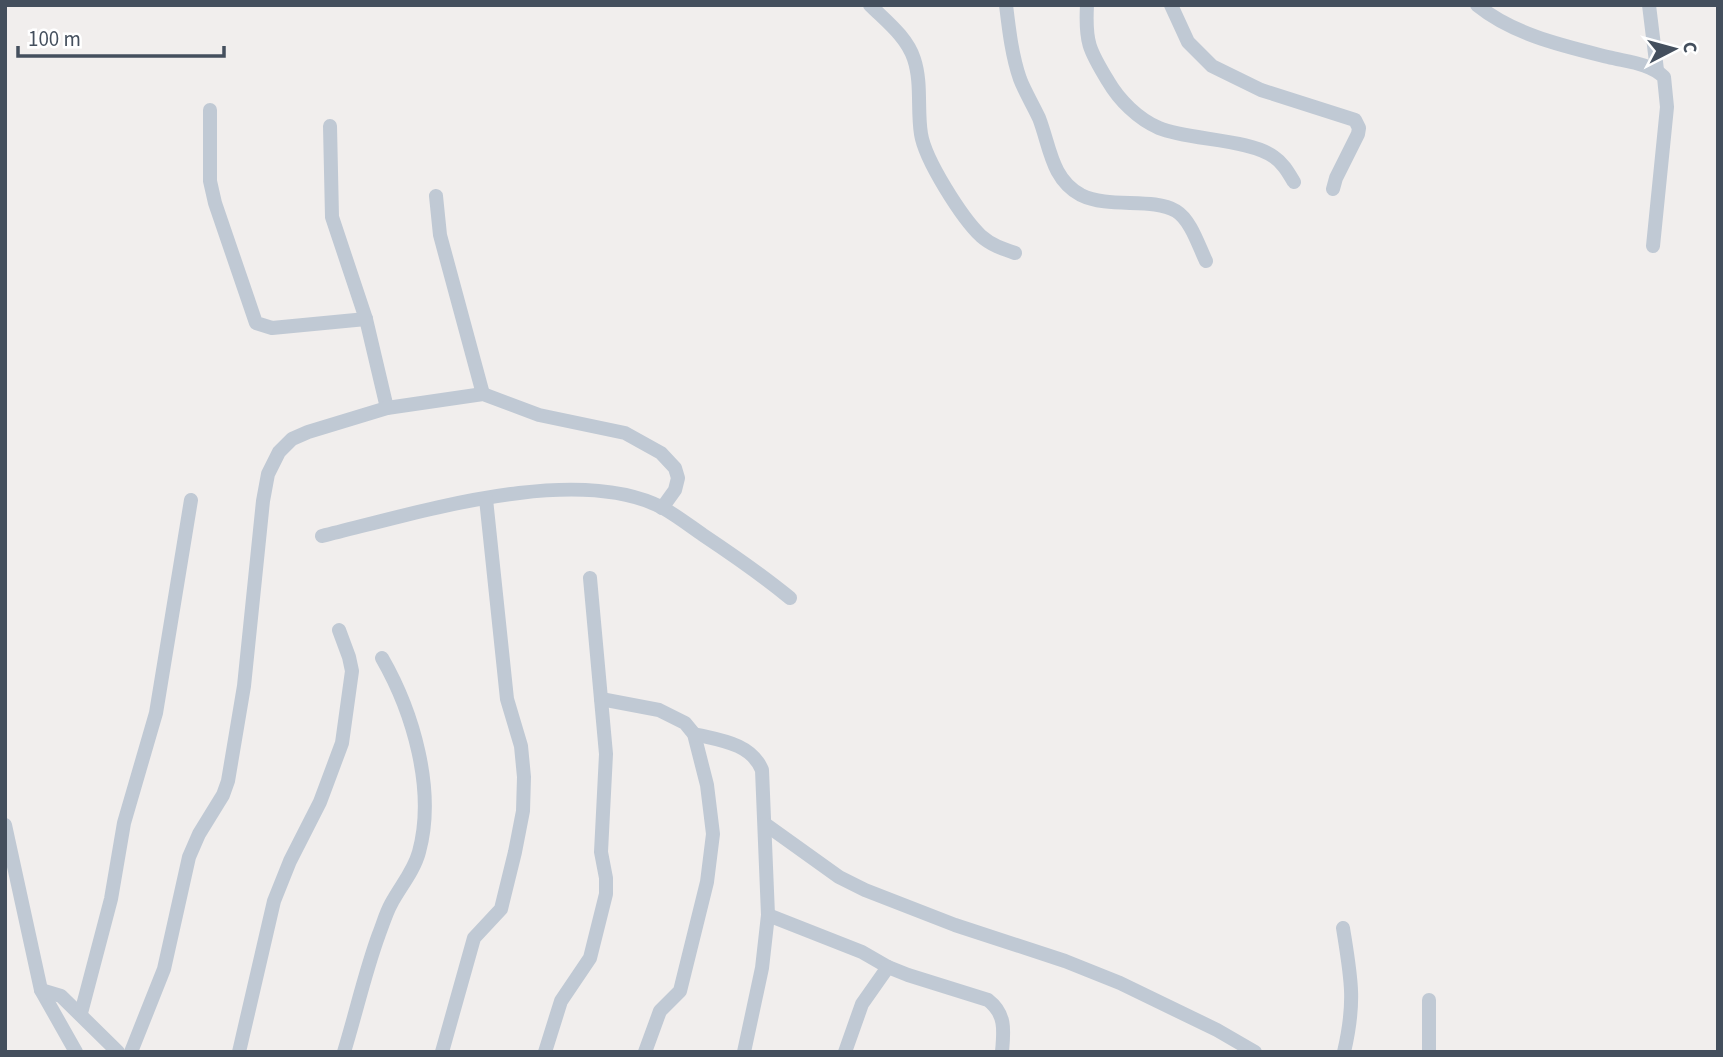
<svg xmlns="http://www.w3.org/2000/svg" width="1723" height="1057" font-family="'Source Sans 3',sans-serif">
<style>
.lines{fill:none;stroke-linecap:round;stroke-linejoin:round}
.minor{stroke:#c0c9d4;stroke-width:14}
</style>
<rect width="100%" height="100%" fill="#f1eeed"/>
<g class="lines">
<g class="minor">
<path d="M870,5C886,21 907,37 914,59C922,83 917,110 921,134C925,160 962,218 981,236C991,245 1003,249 1015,253"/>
<path d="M1006,5C1009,30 1012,56 1020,79C1025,92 1033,105 1039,118C1050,146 1051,179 1081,195C1109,209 1152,197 1176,211C1191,220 1199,247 1206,261"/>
<path d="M1087,5C1085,42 1089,50 1108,81C1119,100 1138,119 1159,128C1188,140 1250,139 1274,157C1283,163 1288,172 1294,182"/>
<path d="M1171,5L1188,42L1212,66L1261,90L1355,120L1359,128L1358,134L1336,178L1333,189"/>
<path d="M1477,5C1514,35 1564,46 1608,57C1628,62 1649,63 1664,77L1667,107L1653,246"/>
<path d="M1649,5L1657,70"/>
<path d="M210,110V181L215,203L256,323L272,328L366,319"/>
<path d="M330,126L332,217L366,319L387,408"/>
<path d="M436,196L440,235L483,394"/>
<path d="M322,536C414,514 575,462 663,508C677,516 690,526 703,535C733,555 762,575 790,598"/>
<path d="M601,699L659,710L685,723L694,734L707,785L713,834L707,882L680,991L660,1011L645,1052"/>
<path d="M694,734C719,740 751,743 762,770L768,915L762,968L744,1052"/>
<path d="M765,824L839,877L865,890L955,925L1065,961L1120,983L1217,1030L1255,1052"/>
<path d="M5,825L41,990L76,1052"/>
<path d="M768,915L862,952L888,967L908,975L988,1000C1006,1014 1004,1030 1002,1052"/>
<path d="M1343,928C1351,978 1356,1001 1344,1052"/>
<path d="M41,990L61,996L118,1052"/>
<path d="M81,1013L111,899L124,823L156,713L191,500"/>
<path d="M131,1052L164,969L189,857L199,834L223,795L228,781L244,686L263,501L268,474L279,452L292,439L308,432L387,408L483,394L539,415L625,433L661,453L675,468L678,478L675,490L662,508"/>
<path d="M239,1052L274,901L290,861L320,802L342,743L352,671L349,657L339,630"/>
<path d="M344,1052C356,1013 365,972 379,934C383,924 386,913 391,904C400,887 414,871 419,852C436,790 413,712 382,658"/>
<path d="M442,1052L474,938L501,909L515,852L523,811L524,777L521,746L507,699L486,499"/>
<path d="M545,1052L561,1001L590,958L606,894V878L601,852L606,754L590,578"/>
<path d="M845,1052L862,1004L888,967"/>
<path d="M1429,1052V1000"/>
</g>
</g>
<rect width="1723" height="1057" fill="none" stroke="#444f5d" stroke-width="14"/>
<g transform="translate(1674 49) rotate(84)" stroke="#ffffff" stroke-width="5" paint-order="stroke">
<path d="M0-5L12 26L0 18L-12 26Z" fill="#444f5d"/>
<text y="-10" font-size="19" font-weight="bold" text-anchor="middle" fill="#444f5d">С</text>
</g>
<path d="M18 46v10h206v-10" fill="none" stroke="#444f5d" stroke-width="3.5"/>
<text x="28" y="46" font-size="21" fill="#444f5d" stroke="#ffffff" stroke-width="5" paint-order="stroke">100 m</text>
</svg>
